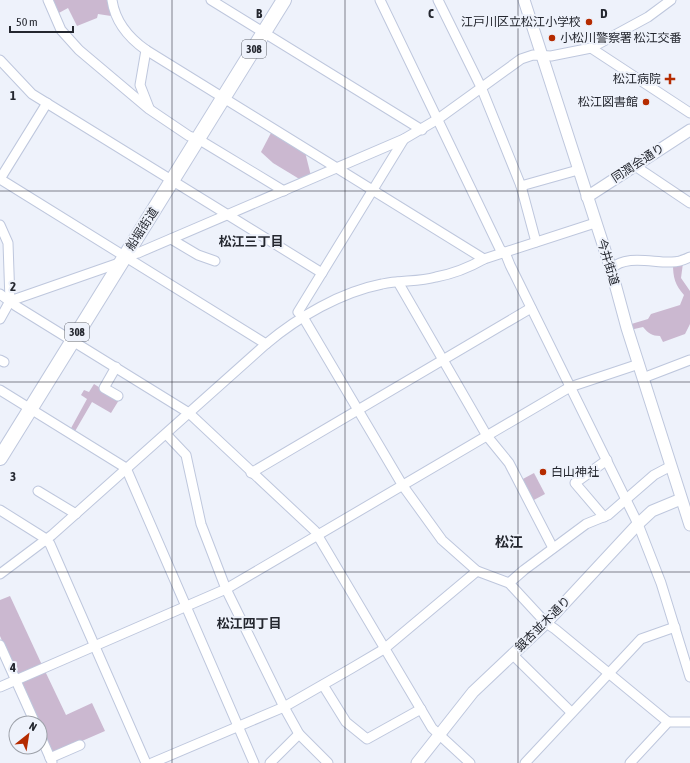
<svg xmlns="http://www.w3.org/2000/svg" width="690" height="763" font-family="'Asap Condensed','Noto Sans JP',sans-serif">
<style>
.green{fill:#cbb8d0}
.lines{fill:none;stroke-linecap:round;stroke-linejoin:round}
.minor-casing{stroke:#bec7dd;stroke-width:11}
.tertiary-casing{stroke:#bec7dd;stroke-width:13}
.primary-casing{stroke:#bec7dd;stroke-width:16}
.minor{stroke:#fff;stroke-width:9}
.tertiary{stroke:#fff;stroke-width:11}
.primary{stroke:#fff;stroke-width:14}
.grid{fill:none;stroke:#24272f;stroke-width:1;stroke-opacity:0.55}
.poi-dot{fill:#b52b00;stroke:#eef2fb;stroke-width:1.5}
.labels{text-anchor:middle;stroke-width:4;stroke-linejoin:round;paint-order:stroke}
.shield{fill:#eef2fb;stroke:#61646c;stroke-width:1}
.shield-label{font-size:11px;font-weight:bold;fill:#24272f}
.poi-label{font-size:12px;fill:#24272f;stroke:#eef2fb;text-anchor:end}
.street-label{font-size:12px;fill:#24272f;stroke:#eef2fb}
.neighbourhood-label{font-size:13px;font-weight:bold;fill:#24272f;stroke:#eef2fb}
.quarter-label{font-size:14px;font-weight:bold;fill:#24272f;stroke:#eef2fb}
.grid-label{font-size:13px;text-anchor:middle;font-weight:bold;fill:#24272f;stroke:#eef2fb;stroke-width:4;stroke-linejoin:round;paint-order:stroke}
</style>
<rect width="100%" height="100%" fill="#eef2fb"/>
<g class="green">
<path d="M51,0H110L111,16L98,14L97,18L77,26L68,8L57,14Z"/>
<path d="M272,131L305,152L311,176L301,180L273,163L261,152Z"/>
<path d="M683,263L681,278L690,291V324L685,334L663,342L660,336C652,336 648,333 643,327L630,330L628,325L648,319L651,314L680,305L684,295C675,285 673,277 673,264Z"/>
<path d="M94,384L119,400L111,413L92,402L74,433L70,430L87,399L81,395L84,390L89,392Z"/>
<path d="M534,473L545,494L532,501L521,480Z"/>
<path d="M10,596L42,665L18,677L0,636V600Z"/>
<path d="M45,671L66,715L92,703L105,731L52,754L21,683Z"/>
</g>
<g class="lines">
<g class="minor-casing">
<g id="minor">
<path d="M48,0L61,30L79,50L149,109L189,136L198,139L284,191"/>
<path d="M112,0C115,21 129,38 146,50L484,259"/>
<path d="M211,0L422,130"/>
<path d="M380,0L500,249L506,255L510,265L638,524L661,583L690,677"/>
<path d="M438,0L481,87L521,186L536,242"/>
<path d="M591,48L690,113"/>
<path d="M146,50L140,85L149,108"/>
<path d="M0,60L32,94L322,273"/>
<path d="M47,103L0,179L266,344"/>
<path d="M404,139L298,312L303,317L403,486L442,540L477,571L509,583L546,623L555,629L668,722"/>
<path d="M635,166L690,203"/>
<path d="M521,186L578,170"/>
<path d="M0,225L8,243L10,301"/>
<path d="M171,239L198,255L215,261"/>
<path d="M124,256L138,253L404,139L438,119L521,59L533,55L551,56L591,48L648,17L671,0"/>
<path d="M611,269C626,254 653,263 672,262C678,262 684,260 690,257"/>
<path d="M398,282L487,436L509,463L553,548"/>
<path d="M0,294L16,306L189,413L315,531L432,728L470,763"/>
<path d="M0,319L10,301L119,263"/>
<path d="M0,360L4,362"/>
<path d="M116,367L104,388L118,396"/>
<path d="M643,378L690,360"/>
<path d="M0,390L126,468L254,763"/>
<path d="M166,434L186,455L201,524L226,589L284,707L299,734L328,763"/>
<path d="M251,473L531,308"/>
<path d="M38,491L76,514"/>
<path d="M0,510L43,537L50,544L146,763"/>
<path d="M604,517L575,483L607,460"/>
<path d="M0,574L52,535L266,344C298,317 341,292 382,284C400,280 419,282 436,277C452,274 470,267 484,259L595,223"/>
<path d="M509,583L524,570L586,524L608,515L654,475L671,466"/>
<path d="M0,645L35,723"/>
<path d="M513,655L571,712"/>
<path d="M323,685L346,722L367,739L421,709"/>
<path d="M0,687L226,589L570,387L639,364"/>
<path d="M40,735L52,762"/>
<path d="M50,758L80,745"/>
<path d="M152,763L284,707L352,668L384,649L477,571"/>
<path d="M270,763L299,734"/>
<path d="M525,763L641,639L675,627"/>
<path d="M630,763L668,722H690"/>
</g>
</g>
<g class="tertiary-casing">
<g id="tertiary">
<path d="M524,0L611,269L627,328L690,525"/>
<path d="M587,197L690,130"/>
<path d="M417,763L473,692L546,623L638,524L652,511L681,499"/>
</g>
</g>
<g class="primary-casing">
<path id="primary" d="M0,458L284,0"/>
</g>
<use href="#minor" class="minor"/>
<use href="#tertiary" class="tertiary"/>
<use href="#primary" class="primary"/>
</g>
<path class="grid" d="M172,0V763M345,0V763M518,0V763M0,191H690M0,382H690M0,572H690"/>
<g class="poi-dot">
<circle cx="589" cy="22" r="4"/>
<circle cx="552" cy="38" r="4"/>
<path d="M668 73h4v4h4v4h-4v4h-4v-4h-4v-4h4z"/>
<circle cx="646" cy="102" r="4"/>
<circle cx="543" cy="472" r="4"/>
</g>
<g class="labels">
<g class="shield">
<rect x="242" y="40" width="24" height="18" rx="3"/>
<rect x="65" y="323" width="24" height="18" rx="3"/>
</g>
<g class="shield-label">
<text x="254" y="53">308</text>
<text x="77" y="336">308</text>
</g>
<g class="poi-label">
<text x="581" y="26">江戸川区立松江小学校</text>
<text x="560" y="42" text-anchor="start">小松川警察署 松江交番</text>
<text x="661" y="83">松江病院</text>
<text x="638" y="106">松江図書館</text>
<text x="551" y="476" text-anchor="start">白山神社</text>
</g>
<g class="street-label">
<text transform="translate(638 163) rotate(-33)" y="4">同潤会通り</text>
<text transform="translate(142 229) rotate(-57)" y="4">船堀街道</text>
<text transform="translate(608 262) rotate(73)" y="4">今井街道</text>
<text transform="translate(543 624) rotate(-45)" y="4">銀杏並木通り</text>
</g>
<g class="neighbourhood-label">
<text x="251" y="246">松江三丁目</text>
<text x="249" y="628">松江四丁目</text>
</g>
<g class="quarter-label">
<text x="509" y="547">松江</text>
</g>
</g>
<g class="grid-label">
<text x="259" y="18">B</text>
<text x="431" y="18">C</text>
<text x="604" y="18">D</text>
<text x="13" y="100">1</text>
<text x="13" y="291">2</text>
<text x="13" y="481">3</text>
<text x="13" y="672">4</text>
</g>
<g transform="translate(28 735) rotate(30)"><circle r="19" fill="#eef2fb" stroke="#9da1a9"/>
<path d="M0-3L7 15L0 10L-7 15Z" fill="#b52b00"/>
<text y="-6" font-size="11" font-weight="bold" text-anchor="middle" fill="#24272f">N</text>
</g>
<path d="M10 26v6h63v-6" fill="none" stroke="#24272f" stroke-width="2"/>
<text x="16" y="26" font-size="12" fill="#24272f" stroke="#eef2fb" stroke-width="3" paint-order="stroke">50 m</text>
</svg>
